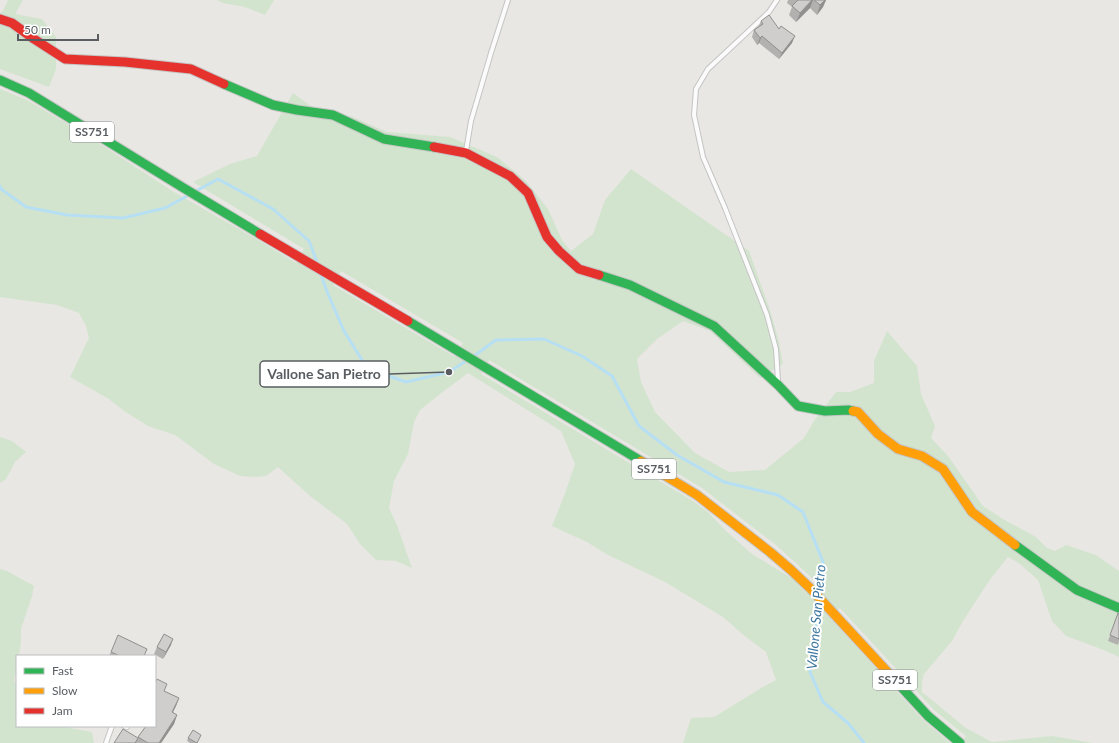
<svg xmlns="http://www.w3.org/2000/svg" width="1119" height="743" font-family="Lato,sans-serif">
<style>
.green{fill:#d3e4ce;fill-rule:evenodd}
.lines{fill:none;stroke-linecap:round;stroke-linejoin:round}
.stream{stroke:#b6dff4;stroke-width:3}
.lane-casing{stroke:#c4c4c4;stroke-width:6}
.fast-casing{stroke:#c5c5c5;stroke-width:11}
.slow-casing{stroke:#c5c5c5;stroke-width:11}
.jam-casing{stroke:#c5c5c5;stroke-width:11}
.lane{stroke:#fcfbfb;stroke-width:4}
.fast{stroke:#30b455;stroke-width:9}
.slow{stroke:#ff9f0a;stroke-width:9}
.jam{stroke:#e5322d;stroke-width:9}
.wall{fill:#b2b1af}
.shaded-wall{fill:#91908f}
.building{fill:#cfcecc;stroke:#91908f}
.labels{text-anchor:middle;stroke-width:4;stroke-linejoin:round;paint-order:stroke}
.shield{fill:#fff;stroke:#8b8e90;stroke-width:1}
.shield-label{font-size:12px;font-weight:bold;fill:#595d61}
.water-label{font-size:14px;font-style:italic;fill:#3e78a2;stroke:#fff}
.leader{fill:none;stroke:#595d61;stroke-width:1.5}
.callout-dot{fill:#595d61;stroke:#fff;stroke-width:1.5}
.callout{fill:#fff;stroke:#595d61;stroke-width:1.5}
.callout-label{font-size:14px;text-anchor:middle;font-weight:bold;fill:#595d61}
</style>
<rect width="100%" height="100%" fill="#e8e7e3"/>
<g class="green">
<path d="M8,0H23L15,14L42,19L56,37V69L49,87L0,69V13L3,11Z"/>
<path d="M217,0H274L265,15L245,7L223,3Z"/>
<path d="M0,89L27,100L91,138L174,192L260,241L296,263L304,249L193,182L230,164L257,156L293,93L311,106L353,117L387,132L450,137L497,157L526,181L548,209L562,240L571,251L593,234L605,200L631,169L749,251L770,310L779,342L783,364L760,378L710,331L683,321L657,339L637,359L641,382L655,412L695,453L729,472L765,470L804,438L814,421L836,392H850L874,383V361L887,331L917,366L921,394L935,426L931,438L948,456L983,506L1003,519L1036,537L1047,548L1055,551L1066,545L1096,555L1119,571V657L1104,650L1066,636L1052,621L1038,580L1020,564L1008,557L991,578L963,621L952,641L924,674L922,682V692L966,728L992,742L1052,736L1093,743H961L966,736L934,710L840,608L829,617L924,721L950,743H683L691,718L714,717L763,687L776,680L766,652L746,637L723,617L665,582L606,554L587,542L552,526L564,496L575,464L561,431L468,373L444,391L420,410L414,422L408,454L394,481L389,508L397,525L412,568L396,561L376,560L360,544L347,524L310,496L278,467L266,476L253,477L240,476L214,464L175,435L148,426L124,411L109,399L70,377L89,338L86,326L79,313L57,305L0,297ZM341,271L463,343L455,357L333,285ZM489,360L702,488L776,545L797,564L817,583L806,593L793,579L752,554L726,531L708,512L693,501L481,374Z"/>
<path d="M0,437L12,441L26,452L15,462L6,479L0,483Z"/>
<path d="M0,569L7,571L34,586L32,596L21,629V641L19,656H17V666L14,680L17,687V726H70V728L92,732L94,743H0Z"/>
</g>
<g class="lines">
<g class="stream">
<path d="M0,186L1,189L26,207L67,215L123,218L165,208L189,195"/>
<path d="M196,191L218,179L273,209L309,241L317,262"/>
<path d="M321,275L328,294L344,331L367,368L406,382L449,372L466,361"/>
<path d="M474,356L496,340L544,339L582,356L612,376L639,426L677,455L724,482L778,495L803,512L823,562L820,592"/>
<path d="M819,603L810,672L823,702L848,723L864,743"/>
</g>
<g class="lane-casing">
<g id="lane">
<path d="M777,0L769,12L708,69L696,89L694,115L703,157L725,208L767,315L776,349L778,381"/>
<path d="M466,151L471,121L491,53L508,0"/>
<path d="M124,726L127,727"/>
<path d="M106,743L112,726"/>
</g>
</g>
<g class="fast-casing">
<g id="fast">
<path d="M0,80L29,93L182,187L260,234"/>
<path d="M224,84L273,105L297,110L333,115L384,139L434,147"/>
<path d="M599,275L630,285L714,326L778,385L798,406L825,411L849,410L853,411"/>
<path d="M408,321L641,461"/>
<path d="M1015,545L1077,590L1119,608"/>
<path d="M893,678L928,716L960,743"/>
</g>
</g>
<g class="slow-casing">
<g id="slow">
<path d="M853,411L858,412L878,434L898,449L922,456L943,469L972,512L1015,545"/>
<path d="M641,461L697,495L770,552L791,570L811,589L893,678"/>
</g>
</g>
<g class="jam-casing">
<g id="jam">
<path d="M0,19L12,23L34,39L65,59L125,62L191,69L224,84"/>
<path d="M434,147L466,153L510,176L528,193L547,237L559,251L579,269L599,275"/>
<path d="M260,234L408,321"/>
</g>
</g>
<use href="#lane" class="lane"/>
<use href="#fast" class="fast"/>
<use href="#slow" class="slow"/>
<use href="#jam" class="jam"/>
</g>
<g class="wall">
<path d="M788,0H826L823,7L817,15L810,8L796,22L789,15L792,7L787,3Z"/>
<path d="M761,21L779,29L792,43L779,59L759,43L757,45L752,37L754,30L759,26Z"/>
<path d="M1118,613L1119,614V641L1118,645L1108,641Z"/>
<path d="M171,645L163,659L154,654L157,647Z"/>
<path d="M111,652L145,656H109Z"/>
<path d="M164,691L179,698L176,706L173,712L177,715L174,724L161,743H114L138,738V737L155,726Z"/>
<path d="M201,735L197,743H190L187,741L188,738Z"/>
</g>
<g class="shaded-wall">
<path d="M812,0H813L810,8L796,22L800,13Z"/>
<path d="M825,0H826L823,7L817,15L820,5Z"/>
<path d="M762,36L759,43L757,45L760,38Z"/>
<path d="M795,36L792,43L779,59L782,53Z"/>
<path d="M173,639L171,645L163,659L166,652Z"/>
<path d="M179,698L176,706L169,720L172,712Z"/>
<path d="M177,715L174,724L161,743H159Z"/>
</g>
<g class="building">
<path d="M798,0H812L800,13L792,6Z"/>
<path d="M814,0H825L820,5Z"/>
<path d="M769,15L779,29L781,26L795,36L782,53L762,36L760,38L754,30L763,24L761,21Z"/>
<path d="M1118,613L1119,614V639L1110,635Z"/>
<path d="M164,634L173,639L166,652L157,647Z"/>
<path d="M118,635L147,649L144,656H120L111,652Z"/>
<path d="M157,679L167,684L164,691L179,698L172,712L177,715L159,743H148L138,737L146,726H155V683Z"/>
<path d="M123,729L138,738L135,743H114Z"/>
<path d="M193,730L201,735L197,743L188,738Z"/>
</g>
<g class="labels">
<g class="shield">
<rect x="70" y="122" width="44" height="20" rx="3"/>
<rect x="632" y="459" width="44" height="20" rx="3"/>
<rect x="873" y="670" width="44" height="20" rx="3"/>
</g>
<g class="shield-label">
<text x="92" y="136">SS751</text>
<text x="654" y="473">SS751</text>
<text x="895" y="684">SS751</text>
</g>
<g class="water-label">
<text transform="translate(816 617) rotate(-85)" y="5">Vallone San Pietro</text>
</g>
</g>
<path class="leader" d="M449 372L389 374"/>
<circle class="callout-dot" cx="449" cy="372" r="4"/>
<rect class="callout" x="260" y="361" width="129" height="26" rx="4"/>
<g class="callout-label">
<text x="324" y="379">Vallone San Pietro</text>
</g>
<rect x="16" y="655" width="140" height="72" fill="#ffffff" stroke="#bdbec0"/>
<rect x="24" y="668" width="20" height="6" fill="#30b455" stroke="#bdbec0"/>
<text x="52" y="675" font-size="12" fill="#595d61">Fast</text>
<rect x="24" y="688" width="20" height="6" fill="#ff9f0a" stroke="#bdbec0"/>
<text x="52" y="695" font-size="12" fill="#595d61">Slow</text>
<rect x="24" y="708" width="20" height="6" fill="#e5322d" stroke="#bdbec0"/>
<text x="52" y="715" font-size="12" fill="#595d61">Jam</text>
<path d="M18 34v6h80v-6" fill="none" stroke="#595d61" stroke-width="2"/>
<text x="24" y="34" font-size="12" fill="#595d61" stroke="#ffffff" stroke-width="3" paint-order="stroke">50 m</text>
</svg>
